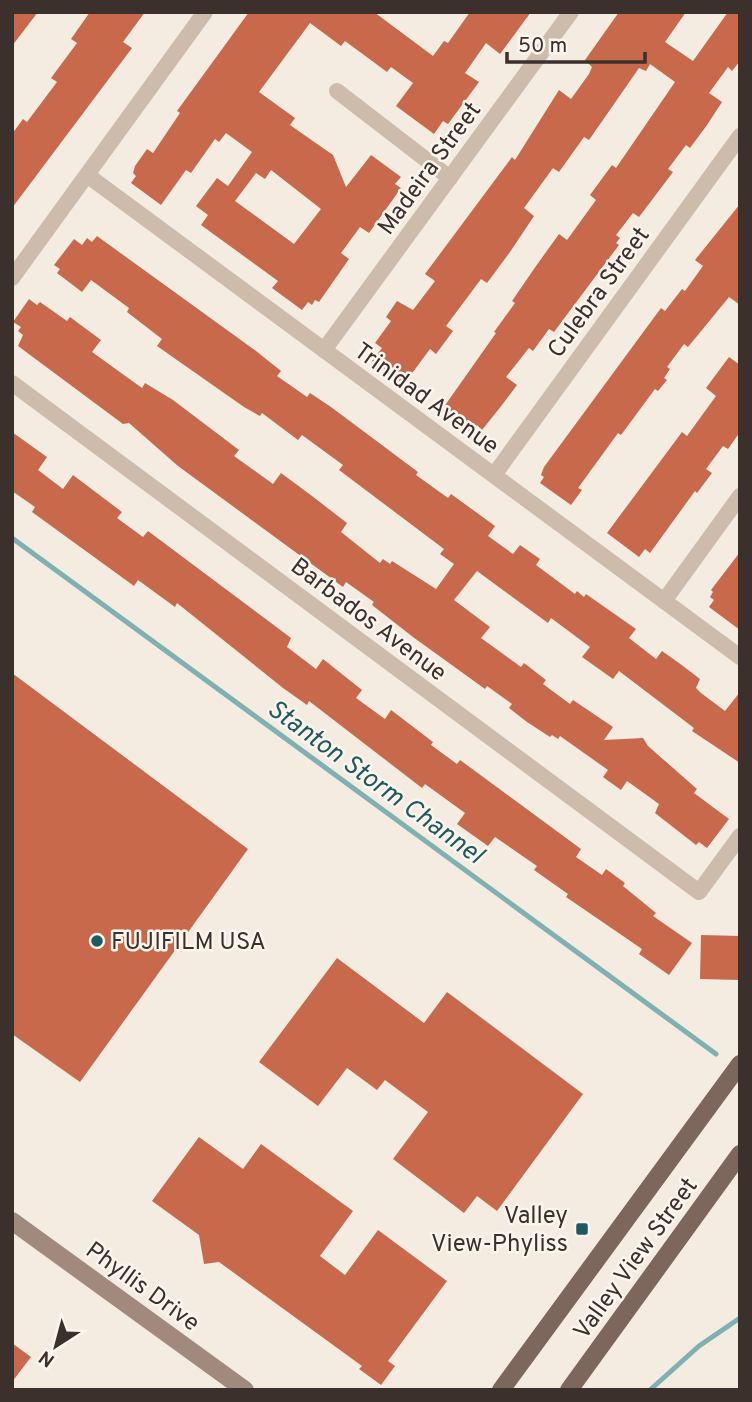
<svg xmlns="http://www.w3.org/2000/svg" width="752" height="1402" font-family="Overpass,sans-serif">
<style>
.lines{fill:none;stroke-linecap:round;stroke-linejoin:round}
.stream{stroke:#7fb0b2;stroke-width:5}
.building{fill:#c8694b;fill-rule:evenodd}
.street{stroke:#cdbbac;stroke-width:16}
.secondary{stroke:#a18a7d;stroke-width:18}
.primary{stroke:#7d675c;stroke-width:18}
.poi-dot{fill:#1f5a5e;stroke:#fbf5ee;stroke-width:2.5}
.labels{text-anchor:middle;stroke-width:5;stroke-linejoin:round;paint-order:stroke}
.street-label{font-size:24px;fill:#3b302b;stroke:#fbf5ee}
.poi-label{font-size:24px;fill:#3b302b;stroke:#fbf5ee;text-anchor:start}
.water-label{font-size:26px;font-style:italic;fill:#1f5a5e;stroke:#fbf5ee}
</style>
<rect width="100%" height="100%" fill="#f4ebe1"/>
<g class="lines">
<g class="stream">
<path d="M12,538L716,1054"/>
<path d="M650,1390L699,1346L740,1318"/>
</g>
</g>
<g class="building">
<path d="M12,12H38L12,46Z"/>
<path d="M90,12H145L123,42L132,48L12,208V134L23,119L27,122L57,82L51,78L77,43L71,39Z"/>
<path d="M249,12H374L433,56L444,41L448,43L470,12H531L500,54L486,43L465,73L479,82L448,124L443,121L434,134L396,106L413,83L391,67L387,72L345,41L341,46L310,23L259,92L295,118L290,125L333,155L346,187L371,155L401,177L395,184L401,188L369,233L360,227L341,253L349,259L319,302L315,300L312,305L308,302L302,310L272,288L278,281L201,225L208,215L196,206L217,178L228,186L252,152L226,133L219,142L215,139L191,173L186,170L161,205L131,183L136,176L133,173L135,166L147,149L153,153L180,113L177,111ZM271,170L321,209L294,244L235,201L256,173L265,179Z"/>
<path d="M619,12H686L665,42L693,61L728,12H740V61L732,71L728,67L709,93L722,102L707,125L690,148L686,145L668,169L673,172L639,217L633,213L616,235L620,238L616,243L619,245L554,332L549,329L533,351L529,348L525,353L506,377L517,385L502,405L482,430L477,425L471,433L441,411L496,333L494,332L515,303L512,301L536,266L559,234L567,240L596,200L590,195L612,165L616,168L675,82L650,64L646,71L639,68L589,140L584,137L559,172L553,168L524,208L534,216L510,252L487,283L481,279L446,326L453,331L436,354L430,349L404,384L372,361L382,348L375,343L391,321L386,317L397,301L413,310L435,281L425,274L512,157L515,160L559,90L571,99L589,74L592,67L585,60Z"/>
<path d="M740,204V305L729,297L688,347L684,344L667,367L670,369L664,378L667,380L658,391L655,389L621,435L618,433L578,488L582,490L571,505L540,483L544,477L541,475L544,467L661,308L665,311L682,289L685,291L703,266L695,260Z"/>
<path d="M97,236L256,351L281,371L277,376L307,397L310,393L331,407L418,472L416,475L448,498L451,494L495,526L488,536L513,554L520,545L540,559L536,565L575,594L577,591L584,597L586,594L636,629L629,638L656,659L662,651L679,663L700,679L696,688L701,693L725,711L740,692V763L692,731L694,728L619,671L613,679L582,657L590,647L551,618L548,623L477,571L454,600L490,627L481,638L521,667L524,663L546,680L543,684L570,704L573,700L613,727L604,740L643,738L648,746L697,789L694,793L729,819L707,848L699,842L696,845L655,813L659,804L627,781L621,790L603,777L608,770L560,736L558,739L552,735L550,737L527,722L509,708L512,704L487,686L485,689L413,637L372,605L374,602L346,582L343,587L178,466L129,423L123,424L18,346L23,335L18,331L21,327L13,322L29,299L37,305L40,302L67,321L70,317L101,340L92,352L142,388L145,383L173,400L239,450L234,456L273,484L281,473L312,496L347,523L341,532L380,563L383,559L390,564L392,561L436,589L454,564L440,554L444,549L339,470L343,465L302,435L298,440L262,413L260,416L244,407L157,346L162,339L127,312L129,308L91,280L82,292L57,273L60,269L54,265L74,239L82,245L87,238L92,242Z"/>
<path d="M729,357L740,365V432L728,449L723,446L706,469L712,473L697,493L695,491L650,553L645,549L639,557L607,533L682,432L687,436L716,396L706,388Z"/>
<path d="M12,432L47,457L38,470L63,489L73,475L122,512L117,518L143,537L148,531L291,638L287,647L316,669L323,659L362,690L356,698L385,719L391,710L433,742L431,745L457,764L460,760L581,849L576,857L602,875L606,869L625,883L623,886L656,913L653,916L692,943L669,975L639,954L642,949L566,897L568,894L534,870L537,866L495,837L488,846L457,824L465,813L425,784L422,788L309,701L307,705L283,688L177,603L175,607L138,580L134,586L32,512L35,507L12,491Z"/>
<path d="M740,552V630L709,607L714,600L710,597L713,592L711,590Z"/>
<path d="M12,673L248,849L80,1082L12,1034Z"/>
<path d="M701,935L740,936V980L700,979Z"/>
<path d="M337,958L424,1023L447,992L583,1094L497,1211L477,1196L464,1213L393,1159L428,1112L385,1080L377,1090L347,1068L318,1106L259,1062Z"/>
<path d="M199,1137L243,1169L261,1144L353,1211L320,1256L345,1275L378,1230L447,1281L388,1361L395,1366L381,1385L359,1369L362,1366L219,1262L204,1264L199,1235L152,1201Z"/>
<path d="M12,1343L31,1357L12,1382Z"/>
</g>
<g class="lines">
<g class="street">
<path d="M337,91L450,178"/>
<path d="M87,175L740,657"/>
<path d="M12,278L205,12"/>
<path d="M324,350L571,12"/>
<path d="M12,383L699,892L740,836"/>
<path d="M494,475L740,136"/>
<path d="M664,601L740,496"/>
</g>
<path class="secondary" d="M12,1221L245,1390"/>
<g class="primary">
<path d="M501,1390L740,1064"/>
<path d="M569,1390L740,1154"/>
</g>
</g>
<g class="poi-dot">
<circle cx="97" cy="941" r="7"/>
<rect x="575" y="1222" width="14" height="14" rx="3.5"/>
</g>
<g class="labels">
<g class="street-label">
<text transform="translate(429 168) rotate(-54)" y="8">Madeira Street</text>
<text transform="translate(598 292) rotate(-54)" y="8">Culebra Street</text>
<text transform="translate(427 398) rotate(36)" y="8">Trinidad Avenue</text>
<text transform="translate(369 619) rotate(37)" y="8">Barbados Avenue</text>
<text transform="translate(635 1258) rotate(-54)" y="8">Valley View Street</text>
<text transform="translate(143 1286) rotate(36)" y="8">Phyllis Drive</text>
</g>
<g class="poi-label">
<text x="111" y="949">FUJIFILM USA</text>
<text x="568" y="1223" text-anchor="end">Valley<tspan x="568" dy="28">View-Phyliss</tspan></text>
</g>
<g class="water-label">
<text transform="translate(376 781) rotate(36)" y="9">Stanton Storm Channel</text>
</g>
</g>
<rect width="752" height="1402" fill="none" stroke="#3b302b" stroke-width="28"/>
<g transform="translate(56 1346) rotate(216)" stroke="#fbf5ee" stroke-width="5" paint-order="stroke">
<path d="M0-5L12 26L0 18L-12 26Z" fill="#3b302b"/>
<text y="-10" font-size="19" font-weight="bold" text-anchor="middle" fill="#3b302b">N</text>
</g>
<path d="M507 52v10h138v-10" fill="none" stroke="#3b302b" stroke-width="3.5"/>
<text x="518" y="52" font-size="21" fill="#3b302b" stroke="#fbf5ee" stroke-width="5" paint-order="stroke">50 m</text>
</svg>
